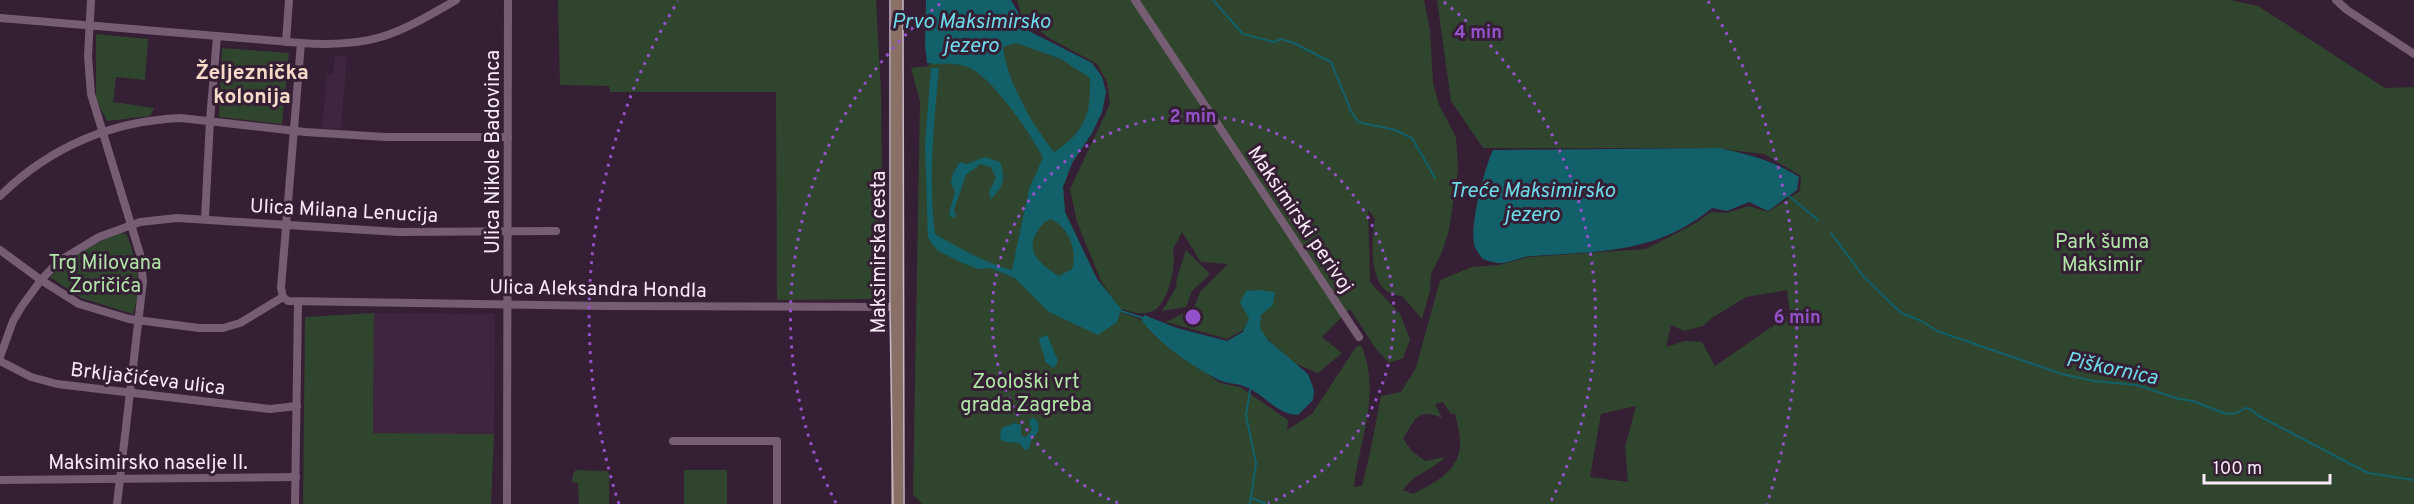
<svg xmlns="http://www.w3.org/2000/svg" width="2414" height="504" font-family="Overpass,sans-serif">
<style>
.built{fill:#40253f}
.green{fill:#30452d;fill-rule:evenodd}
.water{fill:#11606a;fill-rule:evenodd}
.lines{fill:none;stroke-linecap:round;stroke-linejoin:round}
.stream{stroke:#11606a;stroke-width:2}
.street{stroke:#765d74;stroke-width:8}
.secondary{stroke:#8a6f66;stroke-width:12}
.tram{stroke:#cab9c8;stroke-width:1.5}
.ring{fill:none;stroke:#9452ca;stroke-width:3;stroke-dasharray:3 6}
.labels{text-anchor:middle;stroke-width:6;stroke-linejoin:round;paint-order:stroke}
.street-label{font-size:20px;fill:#f9eaf7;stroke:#351f34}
.park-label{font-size:20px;fill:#b0e7a7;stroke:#351f34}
.water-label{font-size:21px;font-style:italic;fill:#6ddaea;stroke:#351f34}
.neighbourhood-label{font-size:21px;font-weight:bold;fill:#f7dbc8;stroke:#351f34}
.centre{fill:#9452ca;stroke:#351f34;stroke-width:3}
.ring-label{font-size:18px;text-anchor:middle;font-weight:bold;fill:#9452ca;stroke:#351f34;stroke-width:6;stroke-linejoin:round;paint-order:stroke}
</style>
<rect width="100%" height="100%" fill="#351f34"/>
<g class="built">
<path d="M347,55L341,129L322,128L327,74H333L335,56Z"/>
<path d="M374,313L495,314L494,434L373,433Z"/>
</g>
<g class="green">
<path d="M558,0H876L881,92L883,299L777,300L776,92H610L609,86L560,85Z"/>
<path d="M1017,0H1424L1430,31L1433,83L1439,105L1456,137L1458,170L1449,230L1442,252L1431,274L1430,291L1422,319L1402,296C1366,294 1372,243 1375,218L1368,210L1370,282L1400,314L1410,339L1403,358L1389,363L1376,349L1350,309L1322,337L1342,353L1318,373L1294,363L1252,325L1227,339L1166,322L1194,308L1200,292L1228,264L1201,262L1182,232L1173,249C1177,264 1168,308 1150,312C1140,315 1131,312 1122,309L1120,312L1142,320L1173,350L1220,383L1240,387L1288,420L1287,430L1312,414L1356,347L1361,345C1382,395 1359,438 1354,487L1362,486C1370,456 1375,427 1381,396L1401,392L1416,368L1440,280L1472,267L1499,265L1529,257L1646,249L1696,223L1711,212L1727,213L1749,206L1768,212L1800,191L1801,176L1764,154L1711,148H1483L1451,101L1437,0H2230L2258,6L2385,88L2414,87V504H922L913,494L920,101L911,68L928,66L932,61L1014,33L1062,49L1092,63L1102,77L1106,92L1102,112L1092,133L1072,163L1063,187L1065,212L1097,279L1112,296L1102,283L1077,222L1070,189L1110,104L1107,82L1097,64L1049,38L1022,17ZM1787,290L1790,314L1715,366L1702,342L1685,341L1666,347L1671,325L1684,331L1703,326L1712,318L1746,297ZM1443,402L1451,414H1455C1457,423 1461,436 1460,446C1458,472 1434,483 1413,494L1403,490C1415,473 1430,472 1445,457L1425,461L1412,451L1403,439C1414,420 1418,407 1442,418L1435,404ZM1636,406L1625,447L1628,482L1590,477L1601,414Z"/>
<path d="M96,34L148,39L145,80L116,77L113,102L154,108L150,116L107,121L96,100Z"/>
<path d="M222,48L289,53L282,124L219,117Z"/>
<path d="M121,231L122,234L126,233C132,246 139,275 139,290C138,298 135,306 133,314L81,298L50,277L81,251Z"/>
<path d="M1186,250L1210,274L1192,291L1186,307L1162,311L1177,286L1176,281Z"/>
<path d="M374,313L373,433L494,434L491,504H303L305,317Z"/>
<path d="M576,470L607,471L609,474V504H579L578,483L572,482L573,474Z"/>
<rect x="684" y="470" width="43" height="34"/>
</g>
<g class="water">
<path d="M926,0H1011L1029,31L1092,63L1102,77L1106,92L1102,112L1092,133L1072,163L1063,187L1065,212L1097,279L1121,309L1117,322L1098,335L1049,312L1015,278L990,268L978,269L960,262L937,250L928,238L925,144L931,68H939C934,123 928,179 935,234C959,248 985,263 1012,270L1029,189L1043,158C1031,134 990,73 965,66C952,62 940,65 927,63L925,45ZM1016,43L1061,59L1090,78C1091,114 1085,132 1054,152C1032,125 1007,81 1003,47ZM1051,219C1069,228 1078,251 1072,269L1059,276C1042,266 1024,252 1037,232C1041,226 1044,221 1051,219Z"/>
<path d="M1719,148C1750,155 1772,160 1799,177L1797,190L1768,211L1749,202L1727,211L1712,208C1656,254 1601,251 1532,256C1522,256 1511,263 1501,263C1495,263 1488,261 1483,259C1480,256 1477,251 1475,247C1468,230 1485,166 1493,150Z"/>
<path d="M985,157L1000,162C1006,177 1004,187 991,199L989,192L996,178L991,167L980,164L966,175L954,210L956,216L952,218L949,214L955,192L951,183L953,173L960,162L967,164Z"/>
<path d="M1259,290L1275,292L1273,305L1261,315L1260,328L1268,340L1308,374L1314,390L1313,400L1298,415C1275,413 1265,395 1246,387C1237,383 1227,384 1219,380C1195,368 1156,342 1142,320L1144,315L1177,328L1227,341L1243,332L1249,318L1240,303L1246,291Z"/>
<path d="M1047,335L1057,358V364L1054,368L1045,362C1045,353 1040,348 1039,338Z"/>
<path d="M1033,417L1038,422C1039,431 1038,434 1031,440L1029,449L1025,450L1019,443C1010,441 995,446 1002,428L1014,423L1021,425V435L1026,437L1032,430L1029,421Z"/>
</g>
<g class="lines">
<g class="stream">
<path d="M1213,0L1243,34L1274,42L1281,39L1294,43L1331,62L1351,111L1358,122L1395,130L1412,138L1435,178"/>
<path d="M1789,196L1818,220"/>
<path d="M1831,233L1863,276L1901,313L1922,321L1937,331L2062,374L2094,381L2137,385L2179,399L2193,401L2226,414L2237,413L2245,408L2250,409L2259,416L2368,473L2414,480"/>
<path d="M1121,311L1143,318"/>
<path d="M1250,390L1246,415L1256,463L1250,504"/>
<path d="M1252,498L1266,504"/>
</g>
<g class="street">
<path d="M91,0L88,56L91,94L140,254L143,281L117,504"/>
<path d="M1135,0L1359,337"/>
<path d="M2336,0L2347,10L2414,54"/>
<path d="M0,18L301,43C372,48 396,35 456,0"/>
<path d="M286,42L289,0"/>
<path d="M301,43L281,288L283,297L288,301L607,306L897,307"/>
<path d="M0,196C50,147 112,121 181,118L305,132L386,137H508"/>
<path d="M205,219L210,120L217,36"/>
<path d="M0,250L41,280L79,304L129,319L199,328H223L240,323L283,297"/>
<path d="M0,357L13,321L22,306L41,280L59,261L99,237L140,222L177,218L398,232L556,231"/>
<path d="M0,361L31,377L57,384L270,409L297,406"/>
<path d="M673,441H777V504"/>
<path d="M0,480L296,477"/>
<path d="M295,504L298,303"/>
<path d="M507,504L508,0"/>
</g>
<path class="secondary" d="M897,0V504"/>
<g class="tram">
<path d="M890,0V307L893,504"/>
<path d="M903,0L904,504"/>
</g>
</g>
<g class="ring">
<path d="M1118 503A201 201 0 1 1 1268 503"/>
<path d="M836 503A403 403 0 0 1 942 2M1444 2A403 403 0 0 1 1550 503"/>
<path d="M619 504A604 604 0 0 1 678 1M1708 1A604 604 0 0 1 1767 504"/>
</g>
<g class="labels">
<g class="street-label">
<text transform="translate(492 152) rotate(-90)" y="7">Ulica Nikole Badovinca</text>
<text transform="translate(344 210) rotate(3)" y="7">Ulica Milana Lenucija</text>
<text transform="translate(1301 219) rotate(56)" y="7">Maksimirski perivoj</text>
<text transform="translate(878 252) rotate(-90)" y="7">Maksimirska cesta</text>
<text transform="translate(598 288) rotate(1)" y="7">Ulica Aleksandra Hondla</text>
<text transform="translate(148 378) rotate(7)" y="7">Brkljačićeva ulica</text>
<text x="148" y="469">Maksimirsko naselje II.</text>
</g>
<g class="park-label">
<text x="2102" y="248">Park šuma<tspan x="2102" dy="23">Maksimir</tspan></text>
<text x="105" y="269">Trg Milovana<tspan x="105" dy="23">Zoričića</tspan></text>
<text x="1026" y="388">Zoološki vrt<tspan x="1026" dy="23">grada Zagreba</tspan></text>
</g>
<g class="water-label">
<text x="971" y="28">Prvo Maksimirsko<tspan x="971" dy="24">jezero</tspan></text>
<text x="1532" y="197">Treće Maksimirsko<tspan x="1532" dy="24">jezero</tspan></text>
<text transform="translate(2112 368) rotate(12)" y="7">Piškornica</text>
</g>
<g class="neighbourhood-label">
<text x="252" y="79">Željeznička<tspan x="252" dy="24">kolonija</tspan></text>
</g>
</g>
<circle cx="1193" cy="317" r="9" class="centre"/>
<g class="ring-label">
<text x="1478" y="38">4 min</text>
<text x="1193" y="122">2 min</text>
<text x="1797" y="323">6 min</text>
</g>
<path d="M2204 474v9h126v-9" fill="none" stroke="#f9eaf7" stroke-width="3"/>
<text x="2213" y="474" font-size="18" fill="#f9eaf7" stroke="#351f34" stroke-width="4.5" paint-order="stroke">100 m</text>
</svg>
